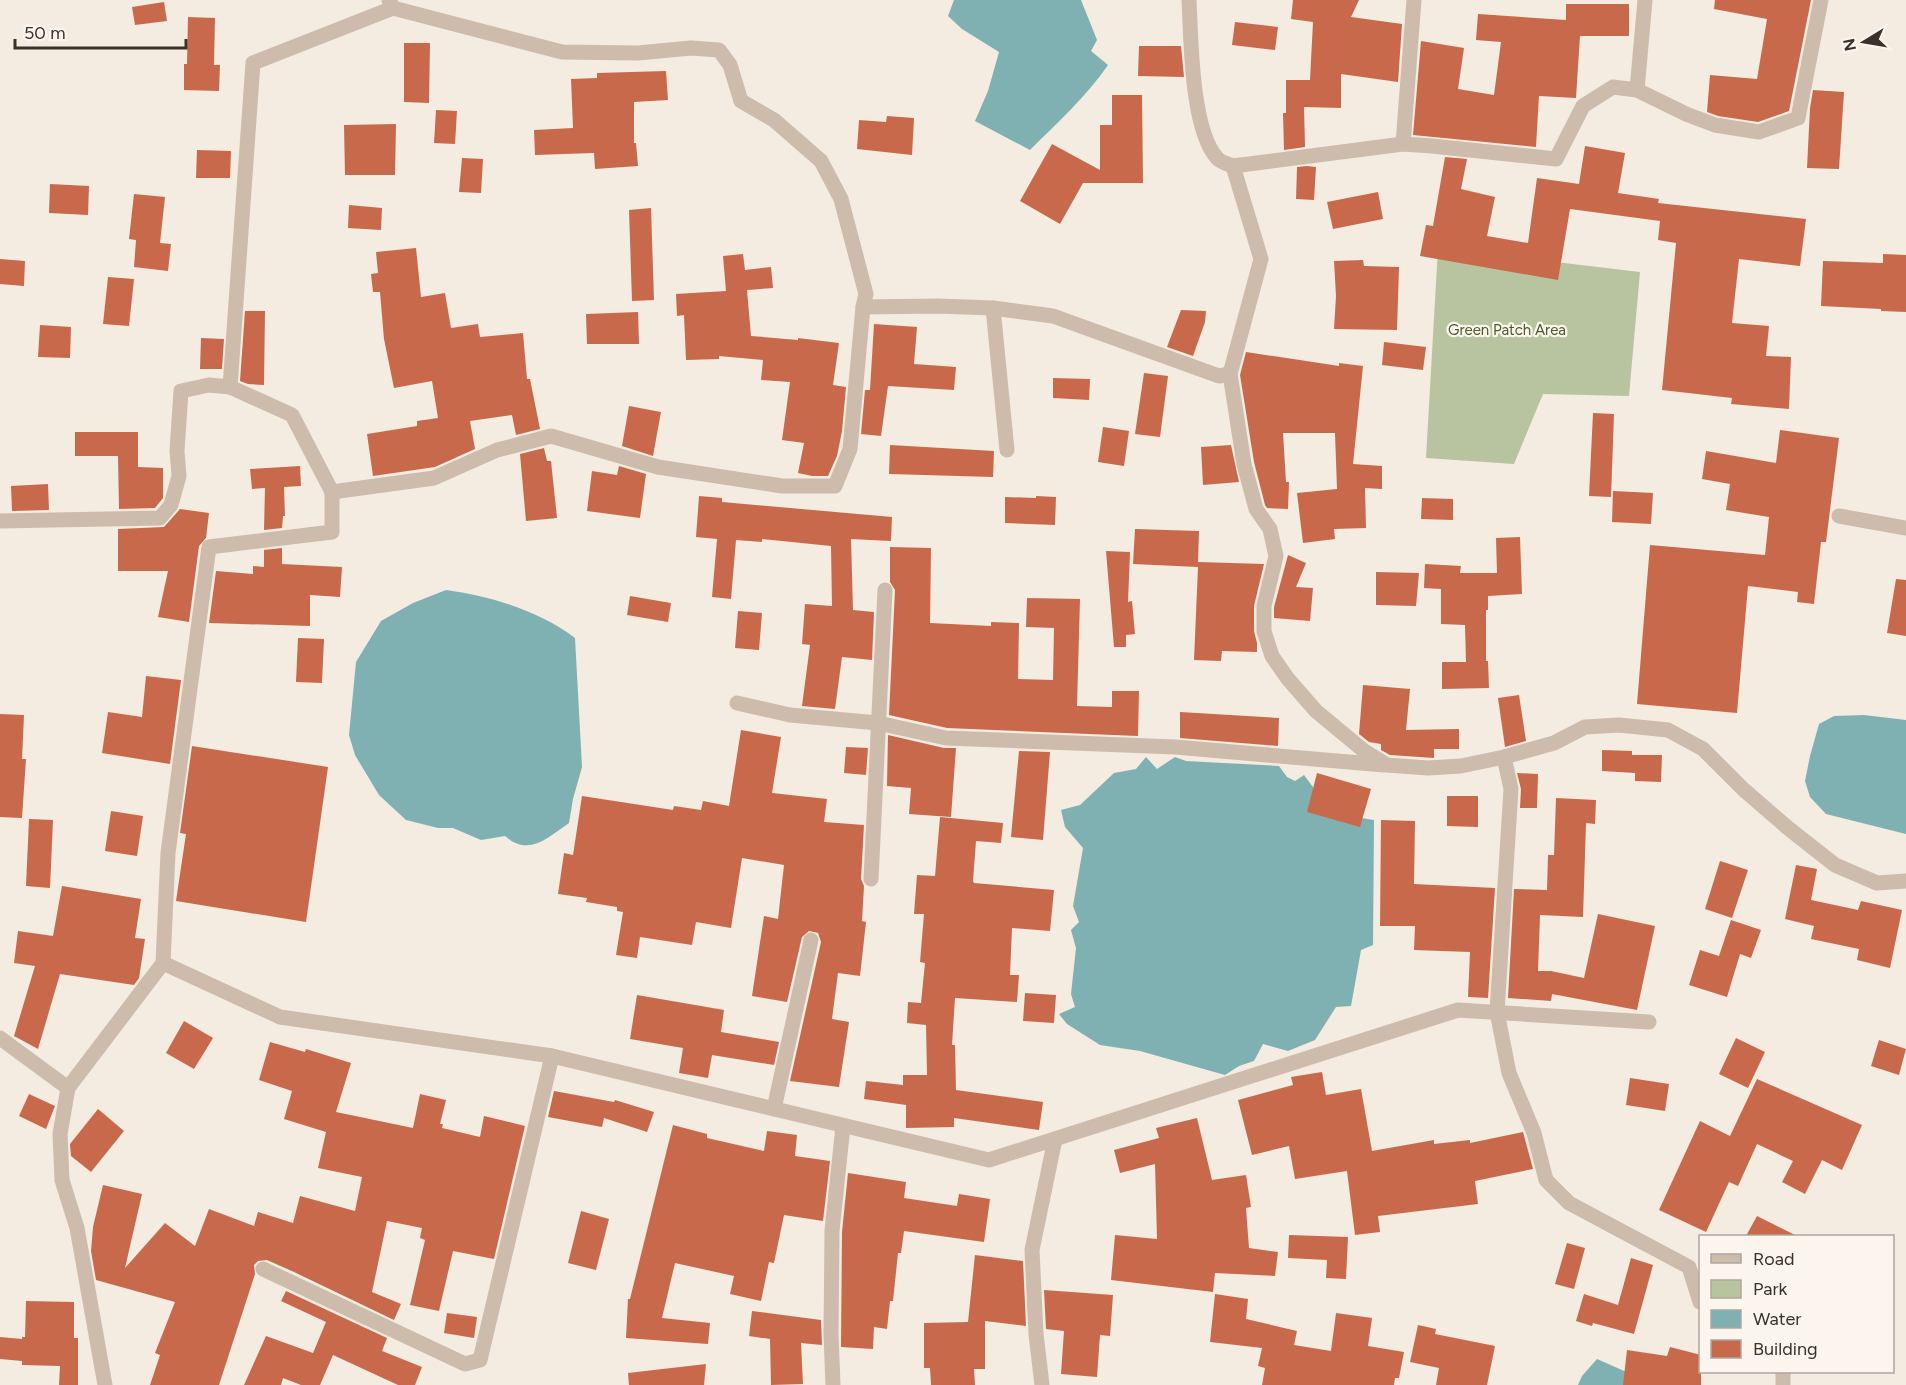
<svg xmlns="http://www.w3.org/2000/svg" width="1906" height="1385" font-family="Figtree,sans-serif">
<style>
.green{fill:#b8c4a0}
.water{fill:#7fb0b2}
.building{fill:#c8694b}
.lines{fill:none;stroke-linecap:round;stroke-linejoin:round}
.street{stroke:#cdbbac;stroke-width:15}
.labels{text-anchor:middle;stroke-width:4.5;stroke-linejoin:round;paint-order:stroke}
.park-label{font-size:15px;fill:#4a5a2e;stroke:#fbf5ee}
</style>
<rect width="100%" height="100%" fill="#f4ebe1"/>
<path class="green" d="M1438,248L1640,272L1629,396L1543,394L1514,464L1426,458Z"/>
<g class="water">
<path d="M954,0H1081L1097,40L1091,51L1108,65C1086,97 1058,122 1030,150L975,121L988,91L999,52L962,29L948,16Z"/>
<path d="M446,590C491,596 539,611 575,638L582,767L573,799L569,823C547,838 529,857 505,836L481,840L453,828H438L406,820L379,795L355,755L349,735L356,662L381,621L413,603Z"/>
<path d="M1864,715L1906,720V834L1826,814L1810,797L1805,781L1810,756L1819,724L1834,716Z"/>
<path d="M1146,757L1157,769L1175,757L1186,761L1279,766L1287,777L1295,781L1304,775L1313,787L1316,811L1374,820L1373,945L1361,950L1351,1006L1336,1007L1315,1040L1288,1051L1263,1044L1254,1061L1239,1066L1225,1075L1140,1051L1100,1045L1067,1024L1059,1014L1075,1007L1071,994L1076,948L1071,930L1079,922L1073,906L1083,848L1065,827L1061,810L1080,805L1114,773L1136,769Z"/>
<path d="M1597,1359L1640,1378L1638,1385H1578L1582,1376Z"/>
</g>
<g class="building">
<path d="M1293,0H1359L1351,17L1402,24L1398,82L1341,74V108L1304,107L1305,147L1284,150L1283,113H1286V80H1310L1313,22L1291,19Z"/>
<path d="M1715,0H1811L1789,111L1758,122L1718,116L1707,112L1710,75L1757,79L1767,19L1714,9Z"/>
<path d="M164,2L167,21L135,25L132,7Z"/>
<path d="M1566,4H1629V36H1580L1576,98L1539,96L1536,147L1413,135L1421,41L1464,48L1458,89L1494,95L1501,42L1476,40L1478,14L1566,20Z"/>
<path d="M188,17L215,18L214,65H220L219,91L184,90V64H187Z"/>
<path d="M1235,22L1278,27L1275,50L1232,45Z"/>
<path d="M404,43H430L429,103L404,102Z"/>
<path d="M1139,46H1181L1184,77L1138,76Z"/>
<path d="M666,71L668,100L634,102V143H636L638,166L595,169L594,153L535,155L534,130L573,128L571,79L597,78V73Z"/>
<path d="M1813,90L1844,92L1839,169L1807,168L1810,108Z"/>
<path d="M1112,95H1142L1143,183H1083L1060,224L1020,201L1052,144L1100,170V125H1112Z"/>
<path d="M436,110L457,111L455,144L434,143Z"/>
<path d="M887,116L914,118L912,155L857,149L859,120L886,122Z"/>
<path d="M396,124L395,175H345L344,125Z"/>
<path d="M1585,146L1625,153L1618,193L1659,199L1658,203L1806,219L1800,266L1739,259L1732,323L1769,326L1766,356L1791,357L1789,409L1731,404L1732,398L1662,390L1676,243L1658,240L1660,221L1570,209L1558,280L1420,256L1426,225L1433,226L1445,157L1467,159L1461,189L1495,197L1487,236L1528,243L1537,178L1579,184Z"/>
<path d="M197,150L231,151L230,178H196Z"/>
<path d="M462,158L483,159L481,193L459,192Z"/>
<path d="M1307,166L1316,167L1314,200L1296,199L1297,167Z"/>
<path d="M50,184L89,186L88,215L49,213Z"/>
<path d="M1378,192L1383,219L1333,229L1327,202Z"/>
<path d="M134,194L165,197L160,243L171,244L168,271L134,267L136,240L129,239Z"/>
<path d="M349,205L382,208L381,230L348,228Z"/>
<path d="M651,208L654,300L632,301L629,210Z"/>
<path d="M416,248L421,297L445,293L451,328L478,324L480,337L523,333L527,379H530L540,429L516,435L512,415L470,421L475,449L435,467L373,476L367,434L417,426V421L438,418L432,381L394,388L384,339L380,292H373L371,274L378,273L376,252Z"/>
<path d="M743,254L745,270L771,267L773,288L747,290L751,336L798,340V338L839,343L833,385L846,387L842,431L837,456L828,476H812L798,473L804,443L782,440L790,382L761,380L763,360L719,356V359L686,360L684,315L677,316L676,294L726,291L723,256Z"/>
<path d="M1883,254L1906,255V312L1881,311V309L1821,306L1823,261L1883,263Z"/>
<path d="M0,259L25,261L24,286L0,284Z"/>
<path d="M1363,260L1364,266L1399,267L1397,330L1334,329L1336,296L1334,261Z"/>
<path d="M108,277L134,279L129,326L103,324Z"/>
<path d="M1181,310L1206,311L1205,322L1193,356L1167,347Z"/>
<path d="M245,311H265L264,385L248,384L240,381Z"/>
<path d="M638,312L639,344H587L586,314Z"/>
<path d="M874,324L917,327L914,364L956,367L954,390L888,386L881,436L861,434L865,390H870Z"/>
<path d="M40,325L71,327L70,358L38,357Z"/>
<path d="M201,338L224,339L222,369H200Z"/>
<path d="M1384,342L1426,347L1423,370L1382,365Z"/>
<path d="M1246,352L1339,366V363L1363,366L1353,464L1382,466V489L1365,488L1366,528L1334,529L1335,539L1303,543L1297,493L1337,489L1335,433H1283L1286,482H1289L1288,509L1267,508L1265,505L1254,462L1240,375Z"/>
<path d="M1144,373L1168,376L1160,437L1135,434Z"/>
<path d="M1053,378L1090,379L1089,400L1053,398Z"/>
<path d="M629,406L661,412L653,456L622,446Z"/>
<path d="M1593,413L1614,414L1611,497L1589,496Z"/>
<path d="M1103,427L1129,431L1124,466L1098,462Z"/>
<path d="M1780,430L1839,438L1826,542H1821L1814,604L1797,602L1798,592L1748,586L1737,713L1637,704L1650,545L1765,555L1769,517L1726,510L1730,484L1702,479L1706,451L1776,463Z"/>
<path d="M75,432H138V467L163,468V498L155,508L119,509L118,456H75Z"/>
<path d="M890,445L994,451L993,477L889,474Z"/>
<path d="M1231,445L1239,482L1203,485L1201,447Z"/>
<path d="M544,448L547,461H551L557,518L526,521L520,454Z"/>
<path d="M300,466L301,486L284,487L285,516H283L282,528L264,530L265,488L252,489L250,469Z"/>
<path d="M619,466L646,474L640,518L587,511L592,471L617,475Z"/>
<path d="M48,484L49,510L12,511L11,486Z"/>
<path d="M1613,491L1653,493L1651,524L1612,522Z"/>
<path d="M699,496L722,498V502L892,517L891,541L851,539L853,610L874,612L872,660L842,657L835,709L802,706L810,645L802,644L805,604L832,606L831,546L762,539V542L736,540L731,599L712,597L717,539L696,537Z"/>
<path d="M1036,496L1056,497L1055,525L1005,523V497L1036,498Z"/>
<path d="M1422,498L1453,499V520L1421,519Z"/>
<path d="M180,509L209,513L206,538L199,546L189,622L158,617L168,571H118V529L164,527Z"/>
<path d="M1135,529L1199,531L1198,562L1264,564L1254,606V631L1257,643V652L1222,651L1221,661L1194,660L1198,567L1133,564Z"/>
<path d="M1520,537L1522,594L1488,596V610H1486V661H1488L1489,688L1442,689V662H1466L1465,625L1441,624V589L1424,588L1425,564L1461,566L1460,573H1497L1496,538Z"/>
<path d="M890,547L931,548L930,623L991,626V622L1019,623L1018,679L1053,680L1054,628L1026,627L1027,598L1080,599L1077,706L1112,707V691H1139L1138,736L947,728L889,715L895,590L890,582Z"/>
<path d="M282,548V564L342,567L340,597L310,595V626L209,623L216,571L253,574V566L264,567V550Z"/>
<path d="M1106,551L1130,552L1128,602L1132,601L1135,634L1126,635V647H1114Z"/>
<path d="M1288,555L1306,563L1296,587L1313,588L1310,621L1274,618V607Z"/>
<path d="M1376,572L1419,573L1416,606L1376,605Z"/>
<path d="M1896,579L1906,580V636L1887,633Z"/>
<path d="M630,596L671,603L668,622L627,615Z"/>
<path d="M738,611L762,613L759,650L735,648Z"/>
<path d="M298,638L324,639L322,683L296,682Z"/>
<path d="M146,676L181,680L170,764L102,753L108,712L142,717Z"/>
<path d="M1363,685L1410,689L1406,730L1459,729V749H1434V758L1390,755L1381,750V744L1369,742L1359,734Z"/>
<path d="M1519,695L1526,741L1505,747L1498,698Z"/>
<path d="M1180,712L1279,718L1278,746L1180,738Z"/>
<path d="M0,714L24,715L22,759H26L22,818L0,817Z"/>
<path d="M741,730L781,737L772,793L827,799L824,822L864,825L861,879L864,886L862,921L866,922L860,976L838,973L832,1019L849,1022L839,1087L790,1081L821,942L818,933L809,931L802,937L787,1002L752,996L764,916L778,919L784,865L742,858L731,928L696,922L692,945L640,937L637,958L616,955L623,912L617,911V907L586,902L587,898L558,894L564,853L573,855L582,796L673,810L674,806L701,810L703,801L729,806Z"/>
<path d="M888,735L944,748H956L951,817L909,814L911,788L887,786Z"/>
<path d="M192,746L328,767L306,922L176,901L186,834L180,833Z"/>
<path d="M846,747L868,748L866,775L844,773Z"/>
<path d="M1602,750L1632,751V755H1662L1661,782L1635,781V773L1602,771Z"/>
<path d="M1019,751L1050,752L1043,840L1011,837Z"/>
<path d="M1317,773L1371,789L1360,827L1307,812Z"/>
<path d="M1517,773L1538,774L1537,808H1520L1521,789Z"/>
<path d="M1447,796H1478V827L1447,826Z"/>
<path d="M1556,798L1596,800L1595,824L1586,823L1583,917L1540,915L1538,971H1551L1584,978L1598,914L1655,926L1637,1010L1552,994L1551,1001L1508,998L1514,889L1547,890L1548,855H1554Z"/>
<path d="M111,811L143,816L137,856L105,851Z"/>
<path d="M940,817L1003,823L1001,843L976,841L973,881L974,883L1054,890L1050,931L1012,928L1010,975H1019L1017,1002L955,998L952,1045H955L956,1090L1043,1102L1039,1130L954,1118V1127L906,1128V1105L864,1099L866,1081L903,1085V1075H927L926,1025L907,1023L908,1002L921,1003L925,963L920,962L924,914H914L917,875L935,876Z"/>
<path d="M29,819L53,820L50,888L26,886Z"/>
<path d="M1381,820L1415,821L1414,884L1495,888L1488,998L1468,997L1470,952L1414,950L1415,926H1380Z"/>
<path d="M1720,861L1748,870L1732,918L1705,909Z"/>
<path d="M1796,865L1817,869L1811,900L1858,910L1861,901L1902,910L1890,968L1857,960L1859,949L1811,939L1814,926L1785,919Z"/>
<path d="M62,886L141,899L135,938L145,939L139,978L134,985L60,974L38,1049L14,1036L35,966L14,963L18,931L53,936Z"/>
<path d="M1731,920L1761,930L1751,958L1740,954L1727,997L1689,985L1700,950L1719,956Z"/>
<path d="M1025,993L1056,995L1054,1023L1023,1021Z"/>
<path d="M637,995L724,1010L721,1032L779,1042L774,1065L712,1055L708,1078L679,1073L683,1048L630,1039Z"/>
<path d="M184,1021L213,1038L194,1069L166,1053Z"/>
<path d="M1736,1038L1765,1052L1748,1088L1719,1074Z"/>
<path d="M1879,1040L1906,1049L1899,1075L1871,1066Z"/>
<path d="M270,1042L305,1052L306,1049L351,1063L336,1112L413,1128L420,1094L446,1100L440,1124H443L442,1128L480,1137L484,1116L525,1126L494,1259L453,1251L439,1311L410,1305L425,1240L420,1238L422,1228L387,1221L372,1292L401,1304L394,1320L294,1272L267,1260L258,1261L254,1265L255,1274L219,1385H150L160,1355L155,1353L175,1302L96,1280L91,1251L93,1227L103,1185L142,1194L125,1268L165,1223L195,1246L209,1209L254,1226L258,1212L293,1223L300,1196L355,1211L362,1177L318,1168L326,1132L284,1119L292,1091L259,1080Z"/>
<path d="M1322,1072L1326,1095L1361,1089L1372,1151L1434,1140V1144L1470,1140V1143L1523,1132L1533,1169L1475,1181L1478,1204L1378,1216L1380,1232L1355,1235L1347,1171L1295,1179L1289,1146L1252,1155L1238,1100L1293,1085L1291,1077Z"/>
<path d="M1630,1078L1669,1084L1665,1111L1626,1105Z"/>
<path d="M1757,1079L1862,1125L1842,1170L1822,1160L1805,1194L1782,1182L1793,1161L1757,1144L1738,1186L1729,1182L1706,1232L1659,1210L1700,1121L1730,1136Z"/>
<path d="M554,1091L614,1102L615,1100L654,1112L647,1132L604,1118L602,1127L548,1117Z"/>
<path d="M29,1094L55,1106L46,1129L19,1116Z"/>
<path d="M98,1109L124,1131L91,1172L71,1156L70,1144Z"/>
<path d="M1197,1118L1212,1180L1246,1175L1251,1207L1246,1208L1249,1248L1278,1252L1275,1276L1215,1273L1213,1292L1111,1280L1115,1235L1157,1239L1155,1164L1120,1173L1114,1150L1159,1138L1156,1128Z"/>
<path d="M673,1125L707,1134V1138L764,1151L767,1131L797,1135L795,1156L830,1161L823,1221L784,1215L774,1263L769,1262L761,1301L730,1294L734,1276L675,1263L662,1318L710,1323L708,1344L626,1338L628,1299H630Z"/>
<path d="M848,1173L906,1182L904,1198L957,1206L959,1194L990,1199L984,1242L904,1231L901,1253H898L893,1301H890L887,1329L874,1327L873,1349L841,1347L842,1232Z"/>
<path d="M581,1211L609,1219L596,1270L568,1263Z"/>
<path d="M1757,1216L1797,1236H1746Z"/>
<path d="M1289,1235L1348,1237L1346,1279L1326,1278L1327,1260L1288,1258Z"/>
<path d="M1567,1243L1585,1248L1574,1289L1555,1284Z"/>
<path d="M975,1255L1023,1261L1026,1326L985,1321V1369H974L975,1385H931L930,1368H924V1323L968,1322Z"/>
<path d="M1631,1258L1653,1265L1634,1334L1593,1323L1592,1326L1576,1321L1584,1294L1618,1305Z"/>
<path d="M1044,1290L1113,1295L1110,1336L1100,1335L1097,1377L1061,1374L1064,1331L1046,1329Z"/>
<path d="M286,1291L387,1338L382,1351L422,1367L415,1385H398L333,1355L320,1385H301L283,1378L281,1385H244L266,1336L313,1353L326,1322L281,1301Z"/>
<path d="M1215,1294L1248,1299L1246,1319L1297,1331L1294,1345L1331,1351L1336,1313L1372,1318L1368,1346L1404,1352L1399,1378H1395L1394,1385H1262L1265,1368L1258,1366L1262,1348L1210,1342Z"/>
<path d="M26,1301L74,1302V1338H78V1385H59L60,1366L22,1365V1361L0,1359V1337L22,1339V1337H25Z"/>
<path d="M752,1311L821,1320L822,1345L801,1343L803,1384L771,1385L770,1339L749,1336Z"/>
<path d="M447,1313L477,1317L474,1338L444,1333Z"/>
<path d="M1418,1325L1436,1329L1435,1334L1495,1346L1487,1385H1436L1439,1368L1410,1362Z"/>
<path d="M1670,1347L1701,1355V1385H1623L1627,1350L1667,1356Z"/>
<path d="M706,1364L704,1385H629L628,1373Z"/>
</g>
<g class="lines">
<g class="street">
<path d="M389,0L393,8L562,52L638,53L691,48L719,50L730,65L741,101L774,120L821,161L841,199L866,294L863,307L938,306L993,308L1053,316L1219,376L1230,374L1244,464L1256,509L1270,529L1276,556L1264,606V631L1272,656L1288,679L1316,711L1363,750L1387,765L1428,768L1461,766L1504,757L1554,743L1585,727L1619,725L1668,730L1703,749L1743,789L1788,828L1835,865L1877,883L1906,881"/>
<path d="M1189,0C1191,38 1191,129 1217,158C1220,162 1228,164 1233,166L1403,144L1432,146L1556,159L1583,106L1613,87L1637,90L1686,114L1715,125L1759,132L1798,118L1821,0"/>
<path d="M1637,90L1645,0"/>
<path d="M1403,144L1414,0"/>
<path d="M993,308L1007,450"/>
<path d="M1230,374L1261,259L1233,166"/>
<path d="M230,387L292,415L332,492L434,478L497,450L551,436L658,467L782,486H835L850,449L863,307"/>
<path d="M1839,516L1906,528"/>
<path d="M0,521L160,518L171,505L179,476L177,451L181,391L209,385L230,387L253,63L393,8"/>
<path d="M737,703L790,715L878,723L946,738L1175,747L1384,765"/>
<path d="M1504,757L1511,789L1497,1012L1509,1073L1534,1133L1546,1180L1569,1203L1689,1267L1700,1302"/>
<path d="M871,879L885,590"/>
<path d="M163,963L280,1017L552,1056L989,1160L1458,1010L1649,1022"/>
<path d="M0,1038L68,1088"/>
<path d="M774,1109L811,940"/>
<path d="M263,1269L465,1364L480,1360L552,1056"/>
<path d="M105,1385L77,1228L62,1180L60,1134L68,1088L163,963L168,853L209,547L332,532V492"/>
<path d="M833,1385L831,1334L832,1231L843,1126"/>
<path d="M1042,1385L1036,1334L1032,1250L1055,1139"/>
<path d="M1783,1385V1372"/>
</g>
</g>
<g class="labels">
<g class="park-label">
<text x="1507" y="335">Green Patch Area</text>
</g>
</g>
<rect x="1699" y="1235" width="195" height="138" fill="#fbf5ee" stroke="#aea6a0" stroke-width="1.5"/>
<rect x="1711" y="1254" width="30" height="9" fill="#cdbbac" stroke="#aea6a0" stroke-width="1.5"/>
<text x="1753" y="1265" font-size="18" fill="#3b302b">Road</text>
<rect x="1711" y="1280" width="30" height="18" fill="#b8c4a0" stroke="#aea6a0" stroke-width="1.5"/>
<text x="1753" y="1295" font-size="18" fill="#3b302b">Park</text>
<rect x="1711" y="1310" width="30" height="18" fill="#7fb0b2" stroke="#aea6a0" stroke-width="1.5"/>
<text x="1753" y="1325" font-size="18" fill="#3b302b">Water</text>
<rect x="1711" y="1340" width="30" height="18" fill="#c8694b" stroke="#aea6a0" stroke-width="1.5"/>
<text x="1753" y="1355" font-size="18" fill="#3b302b">Building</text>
<g transform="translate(1864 42) rotate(259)" stroke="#fbf5ee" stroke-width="4.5" paint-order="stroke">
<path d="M0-4.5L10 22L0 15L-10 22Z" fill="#3b302b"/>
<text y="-9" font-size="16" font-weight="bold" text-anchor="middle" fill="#3b302b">N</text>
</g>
<path d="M15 39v9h171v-9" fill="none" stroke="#3b302b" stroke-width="3"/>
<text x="24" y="39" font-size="18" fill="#3b302b" stroke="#fbf5ee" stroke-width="4.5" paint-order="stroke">50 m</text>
</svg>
